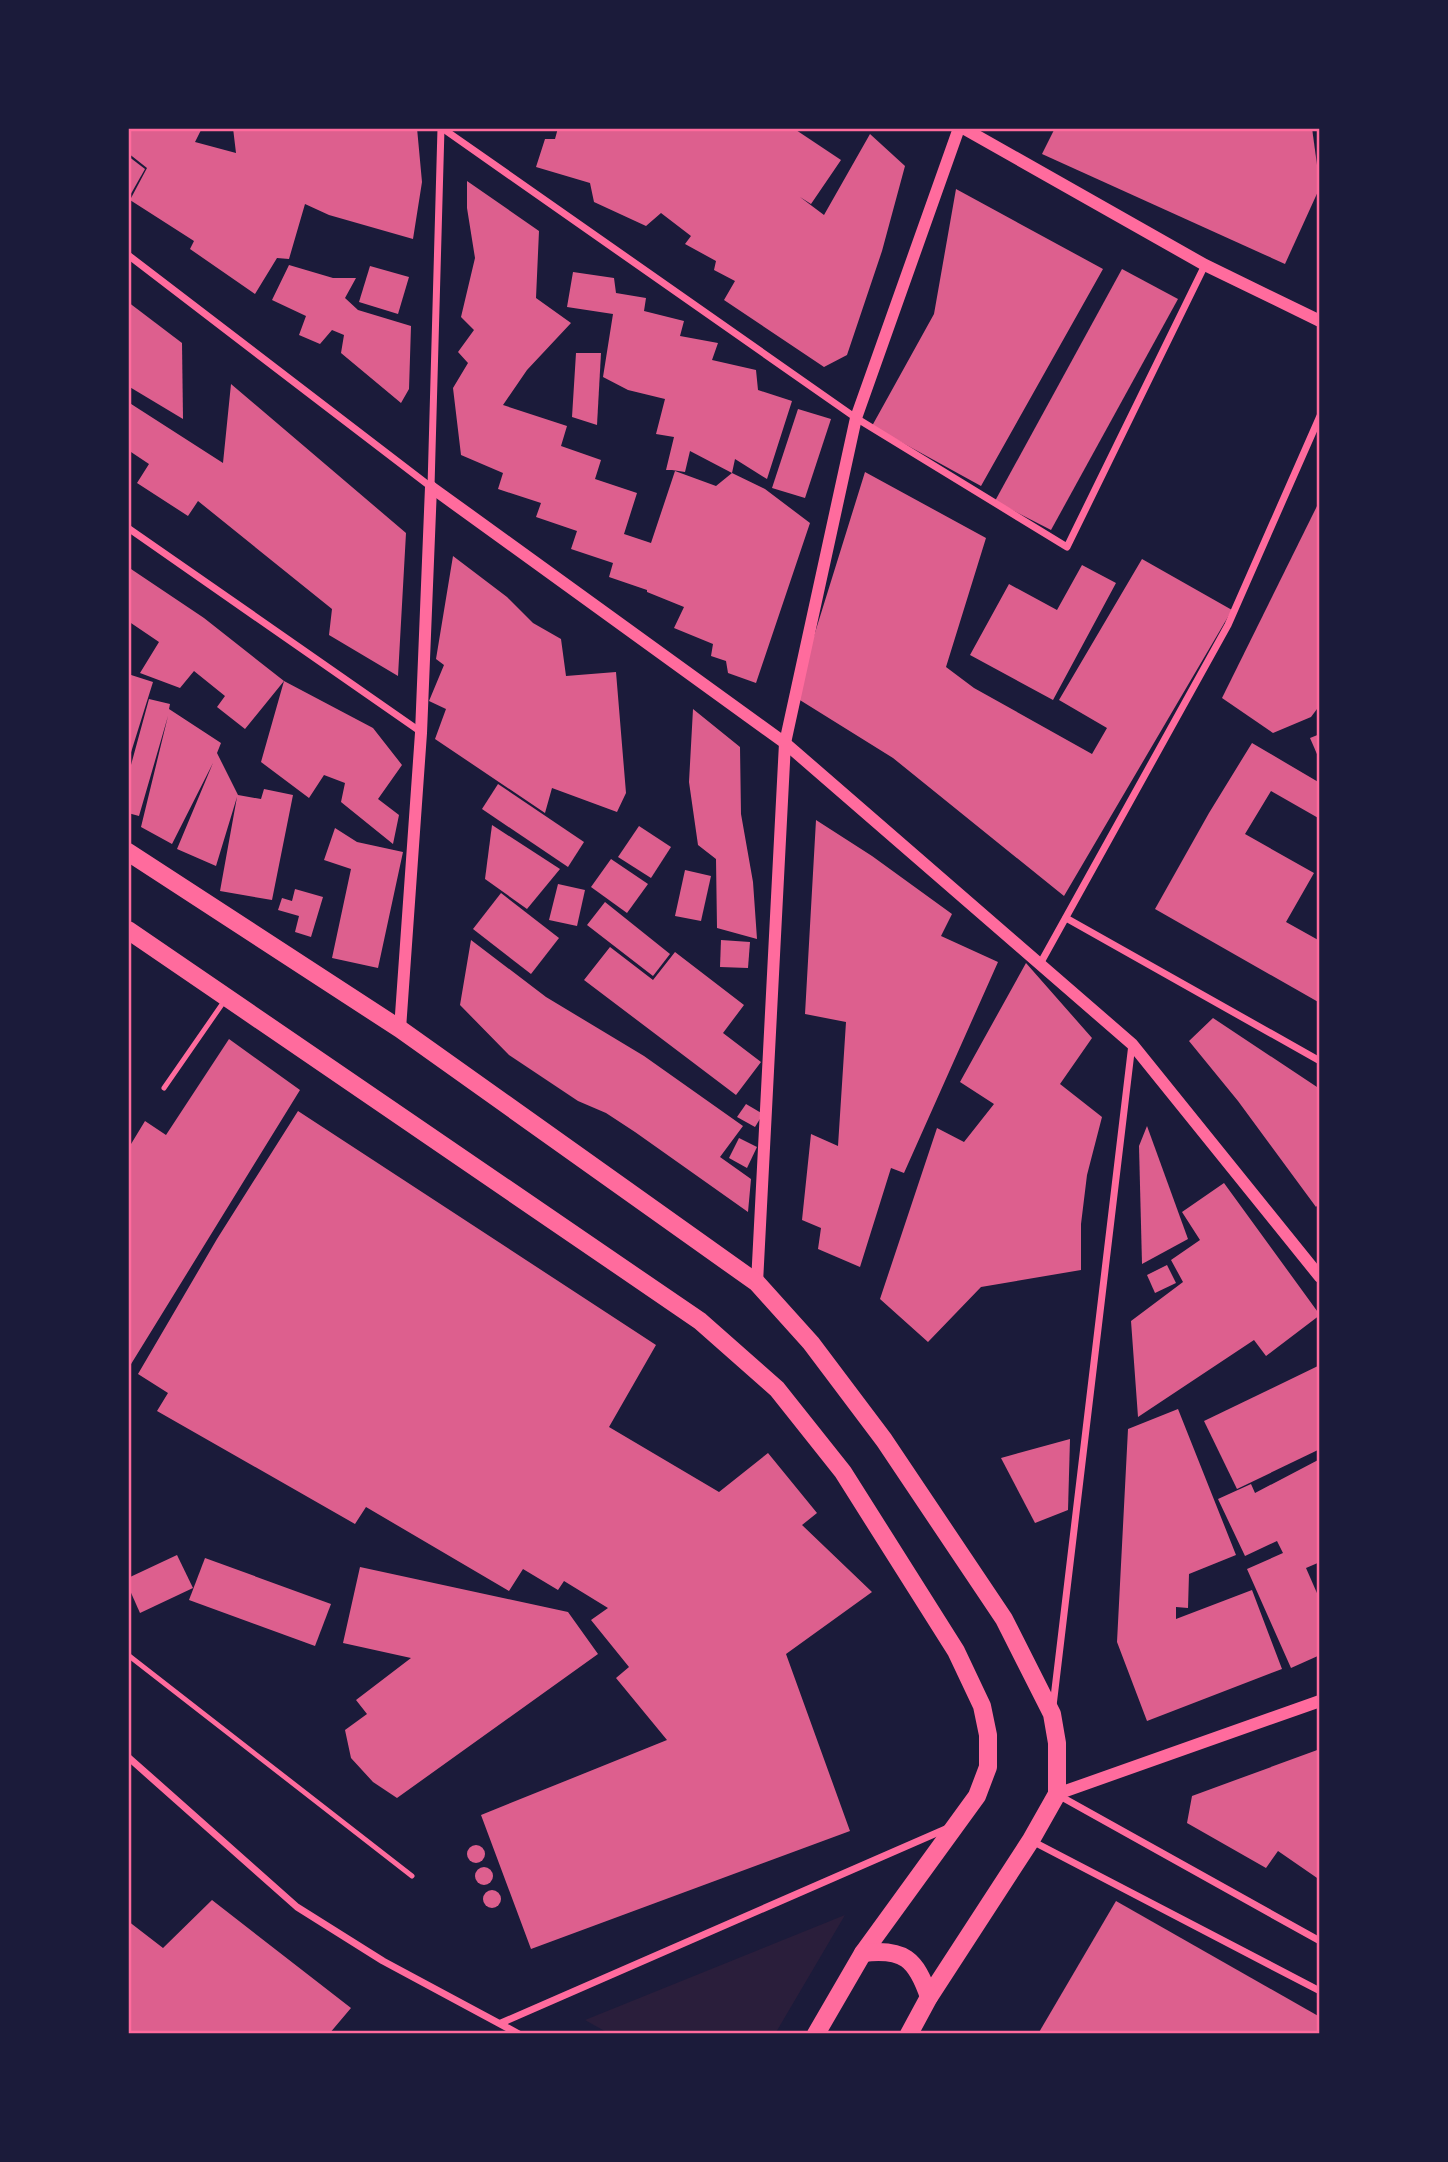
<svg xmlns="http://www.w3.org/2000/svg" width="1448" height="2162" font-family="Montserrat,sans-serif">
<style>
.green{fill:#2a1e3b}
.building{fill:#dd5f8e}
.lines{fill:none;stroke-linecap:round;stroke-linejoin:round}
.service{stroke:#ff6b9d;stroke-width:5}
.minor{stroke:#ff6b9d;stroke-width:7}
.tertiary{stroke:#ff6b9d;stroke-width:12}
.primary{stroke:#ff6b9d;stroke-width:18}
.neatline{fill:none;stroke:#ff6b9d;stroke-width:2.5}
</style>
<rect width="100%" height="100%" fill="#1b1b3a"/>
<path class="green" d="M845,1915L775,2034H610L585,2020Z"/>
<g class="building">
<path d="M128,128H202L195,142L236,153L233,128H417L422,182L413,239L329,215L305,204L289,259L277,258L255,294L190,249L194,241L130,200L147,168L128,153Z"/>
<path d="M558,128H793L841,160L811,204L800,197L824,215L870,134L905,166L882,251L847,355L824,367L724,300L735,281L714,270L716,261L685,244L691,236L661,213L646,226L594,202L590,183L536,167L545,139H555Z"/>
<path d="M1055,128H1312L1320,187L1285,264L1042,154Z"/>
<path d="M128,156L145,169L128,199Z"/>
<path d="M467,181L539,231L536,298L571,323L527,370L503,405L567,426L561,446L601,460L595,479L637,493L624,534L651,543L675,471L716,486L732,473L690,451L685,472L672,470H666L674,437L656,434L665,399L628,390L603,377L613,314L567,307L573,272L614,278L616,293L646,298L644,311L684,321L680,336L718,343L712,360L756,370L758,390L792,401L767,479L735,459L732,473L765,489L810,523L756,683L728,673L726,661L711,656L713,644L674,628L684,607L647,592V590L609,577L613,563L571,549L577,531L536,517L541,503L498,489L503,473L461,455L453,388L468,363L458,352L474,330L461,317L475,258L467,208Z"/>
<path d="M956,189L1103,269L981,486L872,426L934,314Z"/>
<path d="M289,265L333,278H356L345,298L358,310L411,326L409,389L401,403L341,353L344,335L332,330L320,344L299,335L306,316L272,300Z"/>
<path d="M370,266L409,277L398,314L359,302Z"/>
<path d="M1122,269L1178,299L1051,530L995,501Z"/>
<path d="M128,302L182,343L183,419L128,386Z"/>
<path d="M576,353H601L597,425L572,417Z"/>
<path d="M231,384L406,533L398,676L329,635L332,609L198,501L188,516L137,483L149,464L128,450V402L223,463Z"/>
<path d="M798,409L831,419L805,498L772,488Z"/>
<path d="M865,472L986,538L946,667L974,688L1092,754L1107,728L1059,700L1142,559L1232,610L1064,896L893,758L795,697Z"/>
<path d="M1320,500V705L1311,717L1273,733L1222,698Z"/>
<path d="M453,556L507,597L533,623L561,639L566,676L616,672L626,793L617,812L552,788L545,813L435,739L446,709L429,701L444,665L436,659Z"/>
<path d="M1082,565L1116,583L1053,700L970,655L1009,584L1057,610Z"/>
<path d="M128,567L204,618L284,681L245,729L217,707L225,696L194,671L180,688L140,673L159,642L128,621Z"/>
<path d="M128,674L153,682L128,762Z"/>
<path d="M284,681L373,728L402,765L378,799L399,815L393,844L341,802L345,783L324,775L309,798L261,762Z"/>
<path d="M149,699L170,704L169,709L221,743L217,753L238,795L261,799L264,789L293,795L272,900L220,891L237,797L216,866L177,849L213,763L172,844L141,827L168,716L139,816L128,813V776Z"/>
<path d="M693,709L740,747L741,814L753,882L757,939L717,928L716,859L698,845L689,782Z"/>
<path d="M1320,734V761L1310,738Z"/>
<path d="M1252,743L1320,783V819L1271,791L1245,834L1314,873L1286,922L1320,941V1003L1155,909L1209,813Z"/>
<path d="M498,784L584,842L568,867L482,809Z"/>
<path d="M816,820L872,856L952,914L941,936L998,962L904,1173L891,1168L860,1267L818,1249L821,1228L802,1220L811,1134L838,1146L846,1022L805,1014Z"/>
<path d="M492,825L560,869L527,909L485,879Z"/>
<path d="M639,826L671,847L651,878L618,857Z"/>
<path d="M335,828L357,842L403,852L378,968L332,958L351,869L324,860Z"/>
<path d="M611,859L648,884L627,913L591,887Z"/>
<path d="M685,870L711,876L701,921L675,916Z"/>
<path d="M558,884L585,890L577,926L549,920Z"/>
<path d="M295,889L323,897L311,937L295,932L299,916L278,910L282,898L292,901Z"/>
<path d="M501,893L559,938L531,974L473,929Z"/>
<path d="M605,902L670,954L653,976L587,925Z"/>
<path d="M471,940L546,997L644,1056L743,1126L720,1157L751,1179L748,1212L635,1132L606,1113L578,1101L509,1055L460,1005Z"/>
<path d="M721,940L750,942L748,968L720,967Z"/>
<path d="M610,947L653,980L675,952L744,1005L723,1033L761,1062L736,1095L584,980Z"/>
<path d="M1026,963L1092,1038L1060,1084L1102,1117L1087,1175L1081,1224V1270L981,1287L928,1342L880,1299L937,1128L964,1142L994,1104L960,1082Z"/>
<path d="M1213,1018L1320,1089V1202L1316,1207L1238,1101L1189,1041Z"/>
<path d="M229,1039L300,1090L128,1369V1149L145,1121L166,1135Z"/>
<path d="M746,1104L763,1114L755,1127L737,1117Z"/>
<path d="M298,1111L656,1345L609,1427L719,1492L768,1453L817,1513L802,1525L872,1592L786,1654L850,1831L531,1949L481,1815L667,1740L616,1678L629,1667L591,1620L608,1608L564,1581L558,1590L523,1569L509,1591L366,1507L355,1524L157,1411L168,1393L138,1374L217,1239Z"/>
<path d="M1147,1126L1188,1239L1142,1264L1139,1146Z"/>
<path d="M739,1138L757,1147L747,1168L729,1158Z"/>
<path d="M1224,1183L1320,1315L1266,1356L1254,1340L1138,1417L1131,1321L1183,1282L1171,1260L1200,1240L1182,1212Z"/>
<path d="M1167,1265L1176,1283L1155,1293L1147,1275Z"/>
<path d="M1320,1365V1449L1237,1489L1204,1421Z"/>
<path d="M1178,1409L1236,1555L1189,1574L1188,1608L1176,1607V1619L1252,1590L1282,1669L1147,1721L1117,1642L1128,1429Z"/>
<path d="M1070,1439L1068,1510L1035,1523L1001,1458Z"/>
<path d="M1320,1459V1562L1306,1568L1320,1600V1655L1291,1668L1247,1569L1283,1553L1277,1541L1245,1556L1218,1499L1251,1484L1255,1493Z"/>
<path d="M177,1555L193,1588L140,1613L128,1586V1578Z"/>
<path d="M205,1558L331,1604L315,1646L189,1600Z"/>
<path d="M360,1567L568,1612L598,1654L397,1798L373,1782L351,1758L345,1730L367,1714L356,1700L411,1658L343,1643Z"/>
<path d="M1320,1749V1880L1278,1851L1266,1868L1187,1823L1192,1796Z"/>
<circle cx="476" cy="1854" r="9"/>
<circle cx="484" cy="1876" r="9"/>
<circle cx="492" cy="1899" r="9"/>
<path d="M212,1900L351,2008L329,2034H128V1921L163,1948Z"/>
<path d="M1116,1901L1320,2017V2034H1038Z"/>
</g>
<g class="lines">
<g class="service">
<path d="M164,1088L225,1000"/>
<path d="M128,1655L412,1876"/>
</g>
<g class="minor">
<path d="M442,128L856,418L1067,547L1205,265"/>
<path d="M128,255L431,487"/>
<path d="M431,487L441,128"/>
<path d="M128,528L421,732"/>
<path d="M1066,918L1320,1061"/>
<path d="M1040,964L1228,625L1320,416"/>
<path d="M1053,1706L1132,1044"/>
<path d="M128,1757L297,1907L383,1961L519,2034"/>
<path d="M1058,1795L1320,1941"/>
<path d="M1032,1841L1320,1991"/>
<path d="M501,2023L948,1828"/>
</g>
<g class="tertiary">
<path d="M963,128L1205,265L1320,321"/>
<path d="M431,487L785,743L1132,1044L1320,1277"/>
<path d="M400,1029L421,733L431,487"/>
<path d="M757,1283L785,743L856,418L959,128"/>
<path d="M1057,1794L1320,1701"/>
</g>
<g class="primary">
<path d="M128,852L400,1029L757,1283L811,1343L884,1440L1004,1619L1052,1714L1057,1743V1794L1031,1840L929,1997L909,2034"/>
<path d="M128,930L700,1321L777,1389L843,1472L956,1651L982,1706L988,1735V1767L977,1796L863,1953L816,2034"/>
<path d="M863,1953C904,1948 916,1959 929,1997"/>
</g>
</g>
<rect width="1448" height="2162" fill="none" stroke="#1b1b3a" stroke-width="259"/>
<rect x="130" y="130" width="1188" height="1902" class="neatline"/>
</svg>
